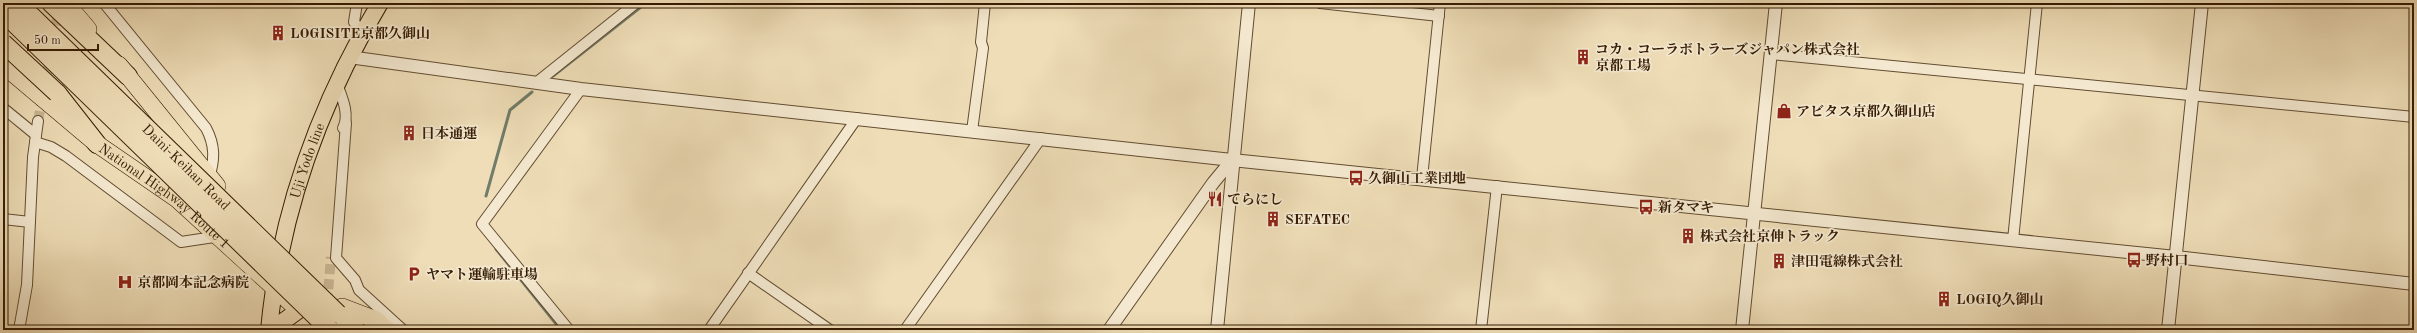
<svg xmlns="http://www.w3.org/2000/svg" width="2417" height="333" font-family="'Old Standard TT','Noto Serif JP',serif">
<style>
.lines{fill:none;stroke-linecap:round;stroke-linejoin:round}
.stream{stroke:#717c6a;stroke-width:3}
.minor-tunnel{stroke:#c9b693;stroke-width:10;stroke-dasharray:10 5;stroke-linecap:butt}
.minor-casing{stroke:#634c30;stroke-width:12}
.tertiary-casing{stroke:#634c30;stroke-width:14}
.primary-casing{stroke:#351b03;stroke-width:18}
.trunk-casing{stroke:#351b03;stroke-width:18}
.motorway-casing{stroke:#351b03;stroke-width:20}
.minor{stroke:#f4e9d0;stroke-width:10}
.tertiary{stroke:#f4e9d0;stroke-width:12}
.primary{stroke:#eeddb7;stroke-width:16}
.trunk{stroke:#eeddb7;stroke-width:17}
.motorway{stroke:#eeddb7;stroke-width:18}
.motorway-bridge-casing{stroke:#351b03;stroke-width:20;stroke-linecap:butt}
.motorway-bridge{stroke:#eeddb7;stroke-width:18}
.labels{text-anchor:middle;stroke-width:3.5;stroke-linejoin:round;paint-order:stroke}
.poi-label{font-size:14px;font-weight:bold;fill:#351b03;stroke:#f4e9d0;text-anchor:start}
.street-label{font-size:14px;fill:#351b03;stroke:#f4e9d0}
</style>
<rect width="100%" height="100%" fill="#eeddb7"/>
<filter id="stains"><feTurbulence type="fractalNoise" baseFrequency=".005" numOctaves="4"/><feColorMatrix values="0 0 0 0 .2 0 0 0 0 .09 0 0 0 0 .02 0 0 0 .5 -.17"/></filter>
<radialGradient id="worn" r=".72"><stop offset=".6" stop-color="#630" stop-opacity="0"/><stop offset="1" stop-color="#630" stop-opacity=".3"/></radialGradient>
<g class="lines">
<g class="stream">
<path d="M553,76L646,3"/>
<path d="M486,196L510,110L532,92"/>
<path d="M496,249L561,330"/>
</g>
<g class="minor-tunnel">
<path d="M53,40L59,9"/>
<path d="M38,121L50,56"/>
<path d="M327,304L331,257"/>
</g>
<g class="minor-casing">
<g id="minor">
<path d="M104,3L206,128C215,145 215,159 209,178"/>
<path d="M357,3L354,22L362,33"/>
<path d="M1320,3L1439,16"/>
<path d="M1771,54L2414,117"/>
<path d="M536,83L636,3"/>
<path d="M337,84C342,97 350,115 343,128"/>
<path d="M3,108L36,135"/>
<path d="M346,123L336,258L355,280L359,290L403,330"/>
<path d="M972,131L983,48L981,42L985,3"/>
<path d="M35,142L51,147L66,156L181,242L214,237L220,240"/>
<path d="M1422,178L1440,3"/>
<path d="M3,219L30,222"/>
<path d="M2013,240L2037,3"/>
<path d="M748,273L830,330"/>
<path d="M19,330L27,285L33,157L38,121"/>
<path d="M569,330L482,224L581,89"/>
<path d="M709,330L857,118"/>
<path d="M905,330L1041,138"/>
<path d="M1481,330L1497,186"/>
</g>
</g>
<g class="tertiary-casing">
<g id="tertiary">
<path d="M349,57L581,89L1232,160L2176,257L2414,284"/>
<path d="M1109,330L1213,183L1232,160"/>
<path d="M1217,330L1249,3"/>
<path d="M1742,330L1776,3"/>
<path d="M2168,330L2202,3"/>
</g>
</g>
<g class="primary-casing">
<g id="primary">
<path id="s1" d="M269,330C280,214 320,103 380,3"/>
<path d="M277,330L281,323L299,310"/>
</g>
</g>
<g class="trunk-casing">
<g id="trunk">
<path d="M66,3L88,29"/>
<path id="s2" d="M3,65L97,144L177,199L292,304"/>
<path d="M119,65L217,186"/>
<path d="M342,307L376,320L387,330"/>
</g>
</g>
<g class="motorway-casing">
<g id="motorway">
<path d="M51,3L128,76"/>
<path d="M57,93L97,144"/>
<path d="M338,314L356,330"/>
</g>
</g>
<use href="#minor" class="minor"/>
<use href="#tertiary" class="tertiary"/>
<use href="#primary" class="primary"/>
<use href="#trunk" class="trunk"/>
<use href="#motorway" class="motorway"/>
<g class="motorway-bridge-casing">
<g id="motorway-bridge">
<path id="s3" d="M18,3L338,314"/>
<path d="M3,12L330,330"/>
<path d="M3,43L57,93"/>
</g>
</g>
<use href="#motorway-bridge" class="motorway-bridge"/>
</g>
<defs>
<g id="building-bare" transform="scale(1.2)"><path d="M-4-6H4V6H1V3H-1V6H-4ZM-2.5-4.3h1.7v1.8h-1.7ZM.8-4.3h1.7v1.8H.8ZM-2.5-1h1.7V.8h-1.7ZM.8-1h1.7V.8H.8Z" fill="#8f2418" stroke="#f4e9d0" stroke-width="2.5" paint-order="stroke"/></g>
<g id="shop-bare" transform="scale(1.2)"><path d="M-5-2.5h2.3a2.7 3.5 0 0 1 5.4 0H5L5.5 6h-11ZM-1.5-2.5h3a1.5 2.3 0 0 0-3 0Z" fill="#8f2418" stroke="#f4e9d0" stroke-width="2.5" paint-order="stroke"/></g>
<g id="bus-bare" transform="scale(1.2)"><path d="M-5-6H5V4H4V6H2V4H-2V6H-4V4H-5ZM-3.5-4V0h7V-4ZM-3.5 1.2v1.5H-2V1.2ZM2 1.2v1.5H3.5V1.2Z" fill="#8f2418" stroke="#f4e9d0" stroke-width="2.5" paint-order="stroke"/></g>
<g id="restaurant-bare" transform="scale(1.2)"><path d="M-5-6h1v4h1v-4h1v4h1v-4h1v5L-1.5 .5V6h-2V.5L-5-1ZM5-6V6H3V1.5H1.5Q1.5-4 5-6Z" fill="#8f2418" stroke="#f4e9d0" stroke-width="2.5" paint-order="stroke"/></g>
<g id="parking-bare" transform="scale(1.2)"><path d="M-3.5-5.5H1a3.5 3.5 0 0 1 0 7H-1V5.5H-3.5ZM-1-3.4V-.6H.8a1.4 1.4 0 0 0 0-2.8Z" fill="#8f2418" stroke="#f4e9d0" stroke-width="2.5" paint-order="stroke"/></g>
<g id="hospital-bare" transform="scale(1.2)"><path d="M-5-5h3v3.5h4V-5h3V5h-3V1.5h-4V5h-3Z" fill="#8f2418" stroke="#f4e9d0" stroke-width="2.5" paint-order="stroke"/></g>
</defs>
<g fill-rule="evenodd">
<use href="#building-bare" x="278" y="33"/>
<use href="#building-bare" x="1583" y="57"/>
<use href="#shop-bare" x="1784" y="111"/>
<use href="#building-bare" x="409" y="133"/>
<use href="#bus-bare" x="1356" y="178"/>
<use href="#restaurant-bare" x="1215" y="199"/>
<use href="#bus-bare" x="1646" y="207"/>
<use href="#building-bare" x="1273" y="219"/>
<use href="#building-bare" x="1688" y="236"/>
<use href="#bus-bare" x="2134" y="260"/>
<use href="#building-bare" x="1779" y="261"/>
<use href="#parking-bare" x="414" y="274"/>
<use href="#hospital-bare" x="125" y="282"/>
<use href="#building-bare" x="1944" y="299"/>
</g>
<g class="labels">
<g class="poi-label">
<text x="290" y="38">LOGISITE京都久御山</text>
<text x="1595" y="54">コカ・コーラボトラーズジャパン株式会社<tspan x="1595" dy="16">京都工場</tspan></text>
<text x="1796" y="116">アビタス京都久御山店</text>
<text x="421" y="138">日本通運</text>
<text x="1368" y="183">久御山工業団地</text>
<text x="1227" y="204">てらにし</text>
<text x="1658" y="212">新タマキ</text>
<text x="1285" y="224">SEFATEC</text>
<text x="1700" y="241">株式会社京伸トラック</text>
<text x="2146" y="265">野村口</text>
<text x="1791" y="266">津田電線株式会社</text>
<text x="426" y="279">ヤマト運輸駐車場</text>
<text x="137" y="287">京都岡本記念病院</text>
<text x="1956" y="304">LOGIQ久御山</text>
</g>
<g class="street-label">
<text dy="5" stroke="none"><textPath href="#s1" startOffset="174">Uji Yodo line</textPath></text>
<text dy="5" stroke="none"><textPath href="#s3" startOffset="235">Daini-Keihan Road</textPath></text>
<text dy="5" stroke="none"><textPath href="#s2" startOffset="208">National Highway Route 1</textPath></text>
</g>
</g>
<rect width="2417" height="333" fill="none" stroke="#eeddb7" stroke-width="16"/>
<rect x="4" y="4" width="2409" height="325" fill="none" stroke="#351b03" stroke-width="2"/>
<rect x="8" y="8" width="2401" height="317" fill="none" stroke="#351b03"/>
<path d="M28 44v6h70v-6" fill="none" stroke="#351b03" stroke-width="2"/>
<text x="34" y="44" font-size="12" fill="#351b03" stroke="#f4e9d0" stroke-width="3" paint-order="stroke">50 m</text>
<rect width="100%" height="100%" filter="url(#stains)"/>
<rect width="100%" height="100%" fill="url(#worn)"/>
</svg>
